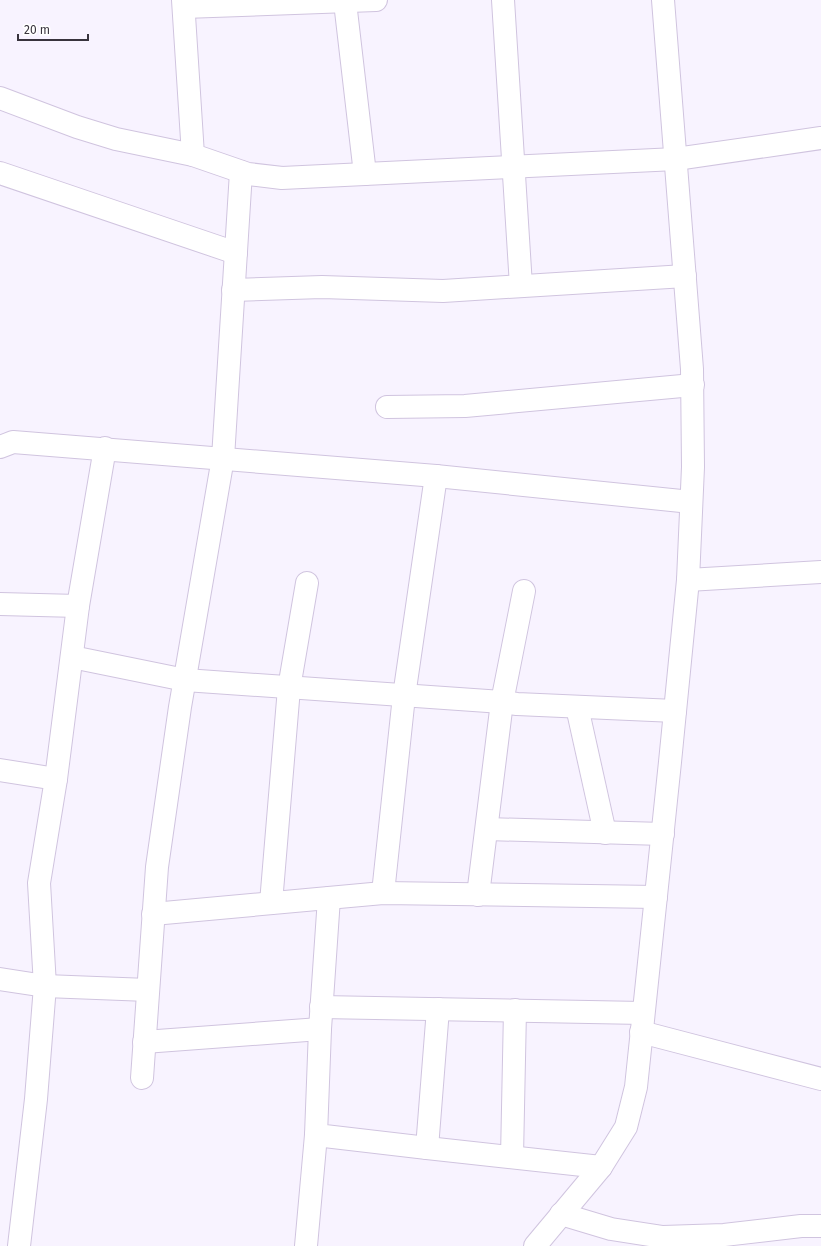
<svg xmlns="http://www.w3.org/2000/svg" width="821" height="1246" font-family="'Fira Sans',sans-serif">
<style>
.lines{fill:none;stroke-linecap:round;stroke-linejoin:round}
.minor-casing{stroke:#d0c4df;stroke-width:24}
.minor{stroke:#fff;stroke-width:22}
</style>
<rect width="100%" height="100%" fill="#f8f3ff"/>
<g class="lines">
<g class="minor-casing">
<g id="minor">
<path d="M183,0L193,155L248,174L282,178L676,159L821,138"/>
<path d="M503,0L521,286"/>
<path d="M345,2L365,174"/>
<path d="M184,7L376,0"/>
<path d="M0,98L77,127L116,139L193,155"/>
<path d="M0,173L236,253"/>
<path d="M233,290L322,287L443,291L685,276"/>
<path d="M387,407L465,406L693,385"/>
<path d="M0,447L13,442L436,476L691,502"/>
<path d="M688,580L821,572"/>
<path d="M0,604L78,606"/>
<path d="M72,657L185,680L502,702L517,704L675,711"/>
<path d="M577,707L605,833"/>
<path d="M0,770L56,779"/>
<path d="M487,829L663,834"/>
<path d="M383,893L404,696L436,476"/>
<path d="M478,895L502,702L524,591"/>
<path d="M329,898L320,1029L316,1135L427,1148L601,1167"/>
<path d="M271,903L289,688L307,583"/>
<path d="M153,914L383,893L656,897"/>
<path d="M0,979L45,986L148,990"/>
<path d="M321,1007L643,1013"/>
<path d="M641,1032L821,1079"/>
<path d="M144,1042L320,1029"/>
<path d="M142,1078L157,867L180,707L223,458L241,172"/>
<path d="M427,1148L438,1009"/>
<path d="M512,1157L515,1010"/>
<path d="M561,1214L611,1229L663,1237L724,1235L801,1226H821"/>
<path d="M19,1246L36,1099L45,986L39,883L56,779L78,606L105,448"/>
<path d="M306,1246L316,1135"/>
<path d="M535,1246L601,1167L626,1127L636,1087L670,762L688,580L693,467L692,369L663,0"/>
</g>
</g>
<use href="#minor" class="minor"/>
</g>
<path d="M18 34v6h70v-6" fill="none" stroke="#38333d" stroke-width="2"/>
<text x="24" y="34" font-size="12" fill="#38333d" stroke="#ffffff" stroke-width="3" paint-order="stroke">20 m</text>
</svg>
